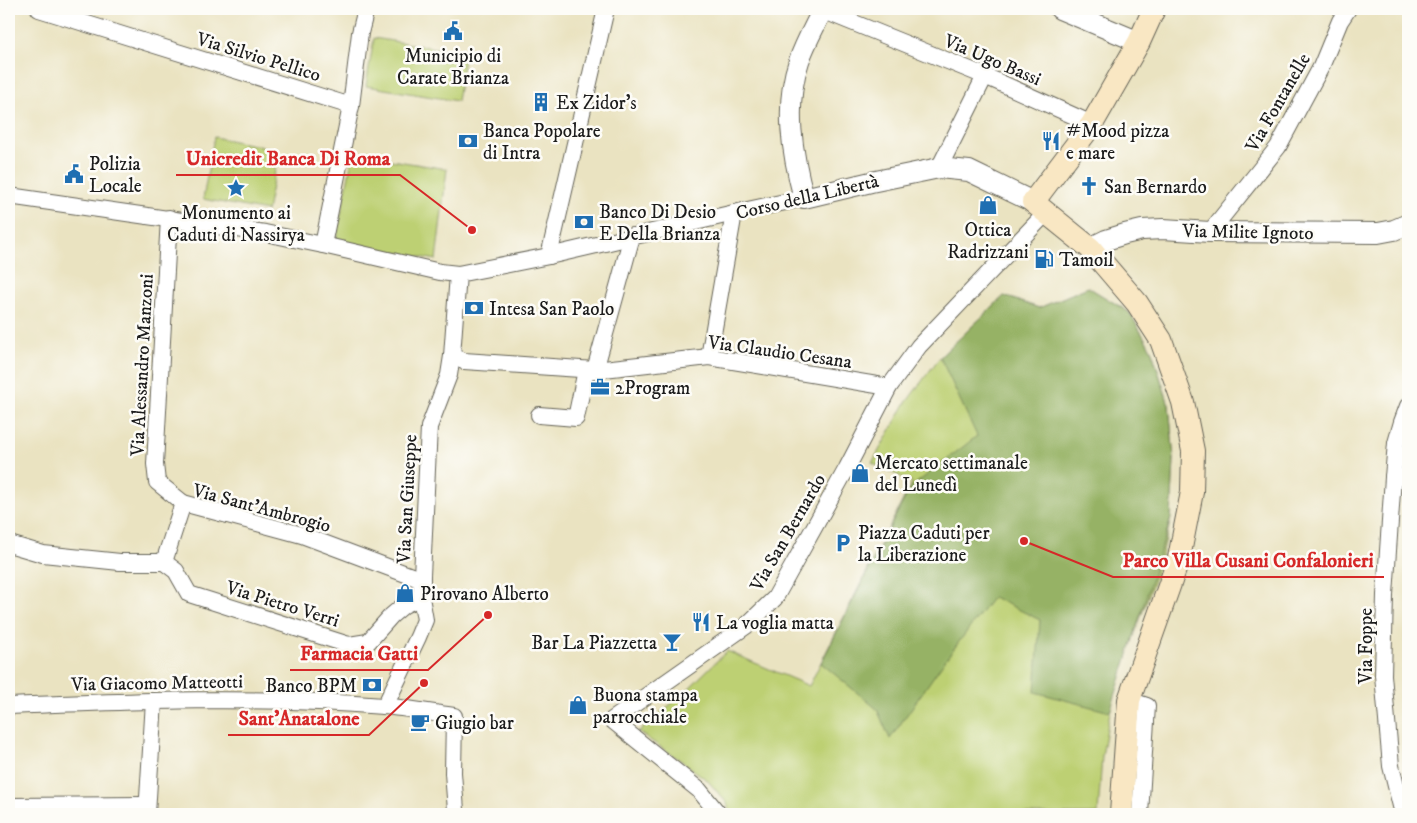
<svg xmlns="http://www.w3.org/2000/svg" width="1417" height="823" font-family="'IM FELL DW Pica',serif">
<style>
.green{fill:#bdd073;stroke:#6c7648}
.forest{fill:#96b265;stroke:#596740}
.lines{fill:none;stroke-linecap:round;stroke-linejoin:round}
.minor-casing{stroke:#646256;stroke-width:18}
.tertiary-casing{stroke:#646256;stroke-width:22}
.secondary-casing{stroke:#646256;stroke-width:24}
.minor{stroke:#fff;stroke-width:16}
.tertiary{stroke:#fff;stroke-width:20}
.secondary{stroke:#f9e7c3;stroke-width:22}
.labels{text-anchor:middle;stroke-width:5;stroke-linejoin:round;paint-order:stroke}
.poi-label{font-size:19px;fill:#1c1c1c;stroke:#fdfcf7;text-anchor:start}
.street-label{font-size:19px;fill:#1c1c1c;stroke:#fdfcf7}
.leader{fill:none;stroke:#d62828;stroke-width:2}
.callout-dot{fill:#d62828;stroke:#fdfcf7;stroke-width:2}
.callout-label{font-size:20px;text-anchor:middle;font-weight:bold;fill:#d62828;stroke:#fdfcf7;stroke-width:5;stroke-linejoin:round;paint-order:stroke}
</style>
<rect width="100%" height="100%" fill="#fdfcf7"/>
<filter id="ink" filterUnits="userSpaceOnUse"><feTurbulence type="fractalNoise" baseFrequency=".02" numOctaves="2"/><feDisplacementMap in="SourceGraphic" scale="10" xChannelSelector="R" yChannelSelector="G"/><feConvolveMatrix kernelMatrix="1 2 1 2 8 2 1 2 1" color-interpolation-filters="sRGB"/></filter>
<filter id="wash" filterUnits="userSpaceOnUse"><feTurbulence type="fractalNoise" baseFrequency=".0096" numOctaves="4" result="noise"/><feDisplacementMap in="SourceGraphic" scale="20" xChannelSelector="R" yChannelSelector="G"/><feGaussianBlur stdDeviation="1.12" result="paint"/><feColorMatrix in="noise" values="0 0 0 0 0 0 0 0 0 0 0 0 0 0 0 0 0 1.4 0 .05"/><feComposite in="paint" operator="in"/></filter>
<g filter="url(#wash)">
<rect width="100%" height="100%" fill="#eae3c1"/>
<g class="green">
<path d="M374,38L465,53L457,101L366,86Z"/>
<path d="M214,137L279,150L267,211L203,199Z"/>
<path d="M353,154L447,169L436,260L336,240Z"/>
<path d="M1088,287L1129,312L1151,349L1169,405L1174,459L1171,518L1160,564L1123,666L1110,712L1102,756L1098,814H730L727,803L707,780L683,762L638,732L684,693L727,651L809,686L912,482L872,463L905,404L940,357L1004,296L1039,308Z"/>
</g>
<path class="forest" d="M1088,287L1129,312L1151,349L1169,405L1174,459L1171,518L1110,712L1035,692L1040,620L993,597L943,663L890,739L877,709L821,663L910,488L977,436L940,357L1004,296L1039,308Z"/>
</g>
<g filter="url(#ink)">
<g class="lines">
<g class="minor-casing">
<g id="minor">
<path d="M39,9L351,106"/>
<path d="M822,10L985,76L1092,124"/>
<path d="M939,168L985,76"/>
<path d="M9,196L265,233L323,245L440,272L458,274L549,256L734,213L804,198"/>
<path d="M169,218L155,464L157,482L183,503"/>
<path d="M1210,232L1278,147L1321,67L1340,21L1348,9"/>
<path d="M632,236L595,370L709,357L889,387"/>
<path d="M323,245L351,106L360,33L366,9"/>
<path d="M549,256L606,9"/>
<path d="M452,356L464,361L595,370"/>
<path d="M709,357L734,213"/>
<path d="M539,415L576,418L586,370"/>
<path d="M1393,477H1408"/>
<path d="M9,544L43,554L120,562H164L183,503L302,535L422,580"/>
<path d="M164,562L176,571L189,594L349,645L368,642L391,616L404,605L421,597"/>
<path d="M1129,700L1147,706L1140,814"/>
<path d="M9,706C134,701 258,696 383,706C407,708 431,713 454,716L453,773L456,810L455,814"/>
<path d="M385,706L418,637L425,620L421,597L429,427L449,375L452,356L458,274"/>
<path d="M9,806L147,805"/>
<path d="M147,814L154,701"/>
<path d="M717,814V812L699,790L612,720L746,626L775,598L847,468L889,387L919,346L1047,212"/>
<path d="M1403,814L1391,766L1383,675L1385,595L1393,477L1396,443L1402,422L1408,406"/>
</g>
</g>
<g class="tertiary-casing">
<g id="tertiary">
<path d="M823,9C815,26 805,43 799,61C784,105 792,154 804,198L871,182L939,168L969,171L1033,202"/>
<path d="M1060,9L1139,42"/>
<path d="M1090,248L1106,240L1125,234L1142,230L1163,229L1210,232L1378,233L1394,230L1408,224"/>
</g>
</g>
<g class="secondary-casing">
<path id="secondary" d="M1121,814L1129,700L1179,558L1192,492L1193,451L1183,402L1161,340L1137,303L1090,248L1033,202L1092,124L1139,42L1154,9"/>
</g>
<use href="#minor" class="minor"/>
<use href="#tertiary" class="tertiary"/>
<use href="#secondary" class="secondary"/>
</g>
</g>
<defs>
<g id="civic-bare" transform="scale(1.5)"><path d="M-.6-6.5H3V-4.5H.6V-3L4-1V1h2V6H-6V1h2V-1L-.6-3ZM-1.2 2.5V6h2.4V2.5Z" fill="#1f6fb2" stroke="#fdfcf7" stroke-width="2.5" paint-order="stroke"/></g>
<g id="building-bare" transform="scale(1.5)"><path d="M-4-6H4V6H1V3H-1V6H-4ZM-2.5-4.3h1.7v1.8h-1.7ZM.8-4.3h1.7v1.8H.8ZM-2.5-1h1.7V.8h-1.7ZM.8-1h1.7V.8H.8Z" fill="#1f6fb2" stroke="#fdfcf7" stroke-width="2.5" paint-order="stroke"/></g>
<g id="bank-bare" transform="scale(1.5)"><path d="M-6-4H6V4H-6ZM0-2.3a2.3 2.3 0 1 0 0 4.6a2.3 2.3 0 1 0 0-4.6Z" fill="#1f6fb2" stroke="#fdfcf7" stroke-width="2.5" paint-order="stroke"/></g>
<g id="restaurant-bare" transform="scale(1.5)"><path d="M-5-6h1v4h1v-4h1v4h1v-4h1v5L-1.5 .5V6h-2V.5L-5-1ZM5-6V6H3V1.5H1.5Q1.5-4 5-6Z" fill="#1f6fb2" stroke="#fdfcf7" stroke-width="2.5" paint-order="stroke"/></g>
<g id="church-bare" transform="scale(1.5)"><path d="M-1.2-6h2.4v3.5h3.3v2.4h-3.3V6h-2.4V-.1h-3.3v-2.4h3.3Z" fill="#1f6fb2" stroke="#fdfcf7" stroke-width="2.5" paint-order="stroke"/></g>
<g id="sight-bare" transform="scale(1.5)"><path d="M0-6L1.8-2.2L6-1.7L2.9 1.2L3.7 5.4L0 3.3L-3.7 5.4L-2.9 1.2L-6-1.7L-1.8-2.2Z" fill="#1f6fb2" stroke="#fdfcf7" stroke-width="2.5" paint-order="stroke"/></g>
<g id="shop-bare" transform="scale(1.5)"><path d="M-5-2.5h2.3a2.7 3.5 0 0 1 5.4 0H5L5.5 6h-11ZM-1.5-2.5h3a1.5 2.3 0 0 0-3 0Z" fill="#1f6fb2" stroke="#fdfcf7" stroke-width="2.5" paint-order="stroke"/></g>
<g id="fuel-bare" transform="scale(1.5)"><path d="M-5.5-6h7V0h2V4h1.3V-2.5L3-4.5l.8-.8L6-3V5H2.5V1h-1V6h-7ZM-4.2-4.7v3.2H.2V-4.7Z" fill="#1f6fb2" stroke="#fdfcf7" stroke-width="2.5" paint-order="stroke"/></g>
<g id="office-bare" transform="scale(1.5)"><path d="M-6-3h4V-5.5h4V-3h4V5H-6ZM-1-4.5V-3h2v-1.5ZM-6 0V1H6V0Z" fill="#1f6fb2" stroke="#fdfcf7" stroke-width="2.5" paint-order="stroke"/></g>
<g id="parking-bare" transform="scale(1.5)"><path d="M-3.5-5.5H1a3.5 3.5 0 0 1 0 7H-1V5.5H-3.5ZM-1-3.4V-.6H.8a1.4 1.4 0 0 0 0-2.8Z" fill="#1f6fb2" stroke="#fdfcf7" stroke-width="2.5" paint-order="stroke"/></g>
<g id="bar-bare" transform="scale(1.5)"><path d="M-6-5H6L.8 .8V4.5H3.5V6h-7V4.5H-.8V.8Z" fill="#1f6fb2" stroke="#fdfcf7" stroke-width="2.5" paint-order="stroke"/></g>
<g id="cafe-bare" transform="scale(1.5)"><path d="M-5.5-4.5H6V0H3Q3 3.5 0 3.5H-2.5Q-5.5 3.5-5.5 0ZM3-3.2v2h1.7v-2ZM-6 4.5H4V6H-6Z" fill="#1f6fb2" stroke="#fdfcf7" stroke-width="2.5" paint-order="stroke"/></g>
</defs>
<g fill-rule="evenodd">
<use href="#civic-bare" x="453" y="31"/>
<use href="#building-bare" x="541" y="102"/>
<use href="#bank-bare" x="468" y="141"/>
<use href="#restaurant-bare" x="1051" y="141"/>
<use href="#civic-bare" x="74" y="174"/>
<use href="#church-bare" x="1089" y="186"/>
<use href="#sight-bare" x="236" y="188"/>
<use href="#shop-bare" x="988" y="205"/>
<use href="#bank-bare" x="584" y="222"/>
<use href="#fuel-bare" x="1044" y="259"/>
<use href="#bank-bare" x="474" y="308"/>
<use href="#office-bare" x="600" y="387"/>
<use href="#shop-bare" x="860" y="473"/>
<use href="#parking-bare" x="843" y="543"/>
<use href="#shop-bare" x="405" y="593"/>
<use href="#restaurant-bare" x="701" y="622"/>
<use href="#bar-bare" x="672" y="642"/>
<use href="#bank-bare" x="372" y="685"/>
<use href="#shop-bare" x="578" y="705"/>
<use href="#cafe-bare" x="420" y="722"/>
</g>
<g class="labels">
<g class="poi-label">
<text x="453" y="62" text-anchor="middle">Municipio di<tspan x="453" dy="22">Carate Brianza</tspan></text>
<text x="556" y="109">Ex Zidor's</text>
<text x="483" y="137">Banca Popolare<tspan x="483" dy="22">di Intra</tspan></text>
<text x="1066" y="137">#Mood pizza<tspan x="1066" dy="22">e mare</tspan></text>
<text x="89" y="170">Polizia<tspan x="89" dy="22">Locale</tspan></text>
<text x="1104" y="193">San Bernardo</text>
<text x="599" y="218">Banco Di Desio<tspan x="599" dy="22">E Della Brianza</tspan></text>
<text x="236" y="219" text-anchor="middle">Monumento ai<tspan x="236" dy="22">Caduti di Nassirya</tspan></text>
<text x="988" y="236" text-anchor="middle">Ottica<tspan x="988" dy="22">Radrizzani</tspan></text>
<text x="1059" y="266">Tamoil</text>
<text x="489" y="315">Intesa San Paolo</text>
<text x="615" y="394">2Program</text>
<text x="875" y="469">Mercato settimanale<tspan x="875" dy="22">del Lunedì</tspan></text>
<text x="858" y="539">Piazza Caduti per<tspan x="858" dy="22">la Liberazione</tspan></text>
<text x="420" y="600">Pirovano Alberto</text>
<text x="716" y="629">La voglia matta</text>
<text x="657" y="649" text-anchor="end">Bar La Piazzetta</text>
<text x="357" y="692" text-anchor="end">Banco BPM</text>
<text x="593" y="701">Buona stampa<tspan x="593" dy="22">parrocchiale</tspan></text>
<text x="435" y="729">Giugio bar</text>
</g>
<g class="street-label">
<text transform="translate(259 56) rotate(17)" y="7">Via Silvio Pellico</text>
<text transform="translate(993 59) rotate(23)" y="7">Via Ugo Bassi</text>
<text transform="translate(1277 102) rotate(-60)" y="7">Via Fontanelle</text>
<text transform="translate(807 196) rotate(-13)" y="7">Corso della Libertà</text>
<text transform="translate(1248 231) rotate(1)" y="7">Via Milite Ignoto</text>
<text transform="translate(780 351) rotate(8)" y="7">Via Claudio Cesana</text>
<text transform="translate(141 365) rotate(-87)" y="7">Via Alessandro Manzoni</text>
<text transform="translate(406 499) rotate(-87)" y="7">Via San Giuseppe</text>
<text transform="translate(262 507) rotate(15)" y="7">Via Sant'Ambrogio</text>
<text transform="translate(787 532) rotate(-60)" y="7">Via San Bernardo</text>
<text transform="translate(283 603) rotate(17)" y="7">Via Pietro Verri</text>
<text transform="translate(1365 646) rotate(-90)" y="7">Via Foppe</text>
<text transform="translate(157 682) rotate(-1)" y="7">Via Giacomo Matteotti</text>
</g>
</g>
<path class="leader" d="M472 230L400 175H176M1024 541L1113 577H1384M488 615L428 670H290M424 683L369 735H228"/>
<g class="callout-dot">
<circle cx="472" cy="230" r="5"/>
<circle cx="1024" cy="541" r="5"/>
<circle cx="488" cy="615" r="5"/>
<circle cx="424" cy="683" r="5"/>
</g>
<g class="callout-label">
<text x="288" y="165">Unicredit Banca Di Roma</text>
<text x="1248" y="567">Parco Villa Cusani Confalonieri</text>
<text x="359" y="660">Farmacia Gatti</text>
<text x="299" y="725">Sant'Anatalone</text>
</g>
<rect width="1417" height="823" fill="none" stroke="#fdfcf7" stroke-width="30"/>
</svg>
